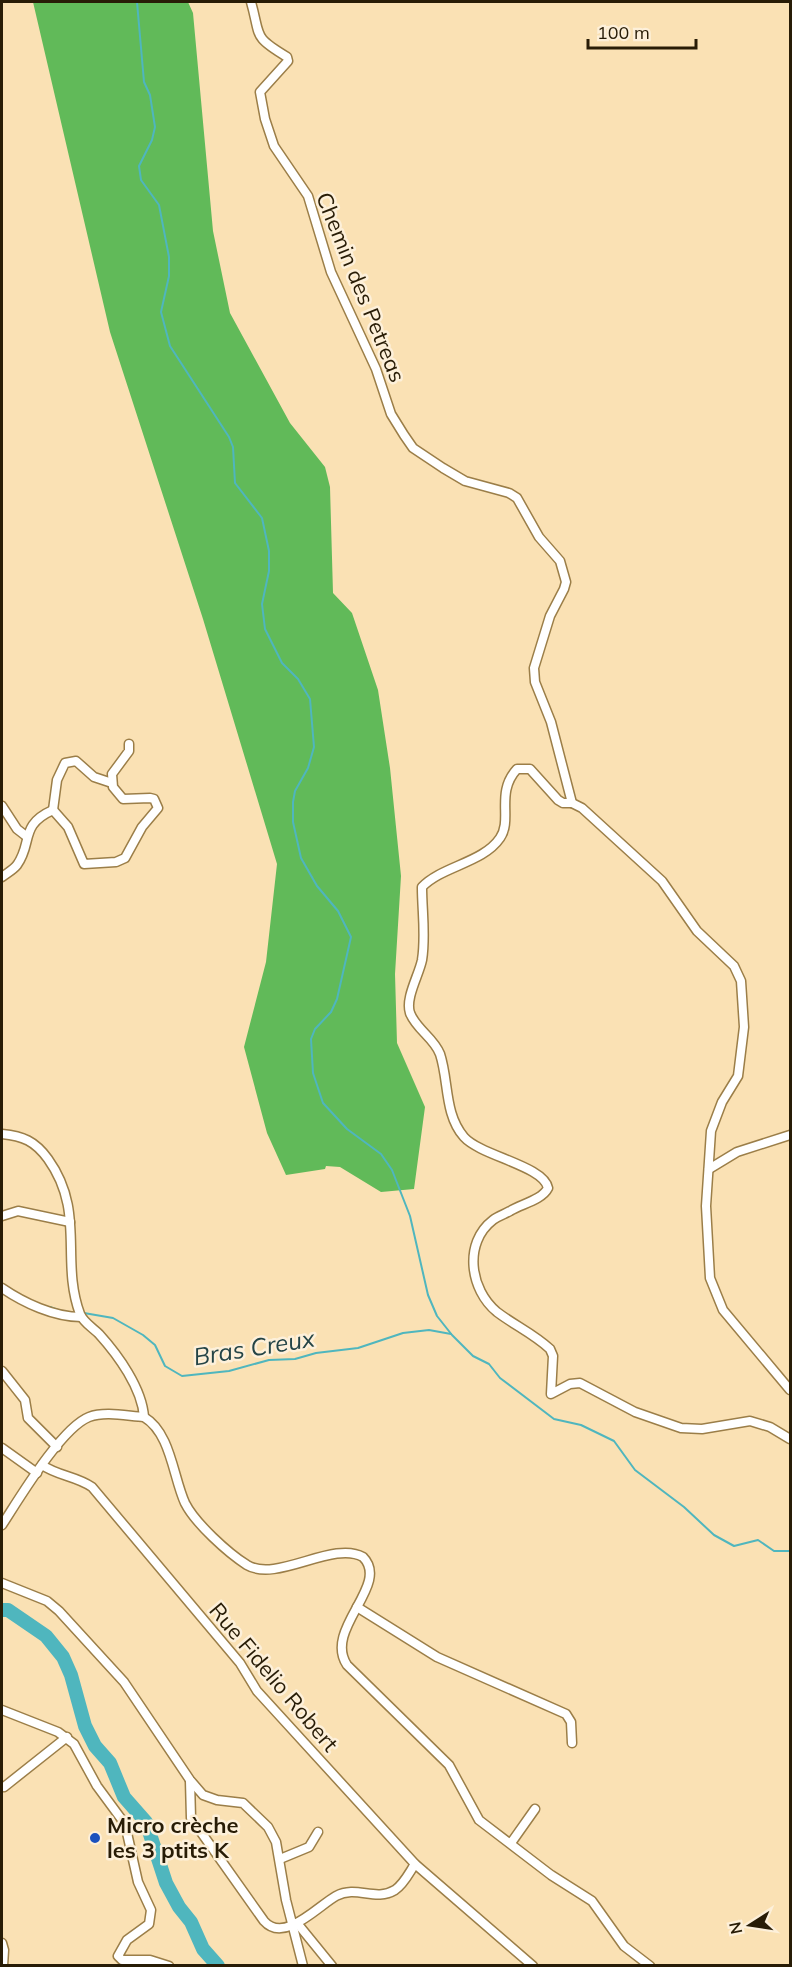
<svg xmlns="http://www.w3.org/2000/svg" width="792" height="1967" font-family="Mulish,sans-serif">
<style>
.forest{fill:#61ba59}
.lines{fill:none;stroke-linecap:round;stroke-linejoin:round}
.stream{stroke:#4fb6be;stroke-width:2}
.river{stroke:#4fb6be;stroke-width:14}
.minor-casing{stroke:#9b7e48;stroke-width:11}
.minor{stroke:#fff;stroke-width:8}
.poi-dot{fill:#1b51bd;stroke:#fdf0da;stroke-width:2}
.labels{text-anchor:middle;stroke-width:5;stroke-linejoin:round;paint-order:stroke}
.street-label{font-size:22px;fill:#281c06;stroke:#fdf0da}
.poi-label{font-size:22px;font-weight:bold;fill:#281c06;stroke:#fdf0da;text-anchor:start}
.water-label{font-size:24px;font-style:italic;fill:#244446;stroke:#fdf0da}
</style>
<rect width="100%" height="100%" fill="#fae1b4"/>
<path class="forest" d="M33,2H188L193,13L213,231L230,313L290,423L325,467L330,487L333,593L352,613L378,690L390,768L401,876L395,974L397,1043L425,1107L414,1189L381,1192L340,1167L326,1166L325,1169L286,1175L267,1133L244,1047L266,962L277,864L203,619L110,332Z"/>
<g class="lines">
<g class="stream">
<path d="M137,2L144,82L150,95L155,127L152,140L139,166L141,180L159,205L169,257V276L161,312L170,346L229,437L233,447L235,483L262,518L269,551V571L262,604L265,629L282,663L298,679L310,699L314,747L308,768L295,791L293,802V822L301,858L317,886L338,911L351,937L337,999L331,1012L315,1029L311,1039L313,1073L323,1103L347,1129L381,1154L392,1170L410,1216L428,1295L437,1316L452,1335L473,1356L489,1364L500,1378L554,1419L581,1425L614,1441L635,1470L684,1507L714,1535L734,1546L758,1540L774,1551H790"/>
<path d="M50,1307L61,1311"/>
<path d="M84,1313L113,1318L143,1335L155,1345L165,1366L182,1376L229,1371L269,1360L295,1359L316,1353L358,1348L403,1333L429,1330L451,1334"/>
</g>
<path class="river" d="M2,1610H8L46,1636L63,1657L71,1675L85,1726L95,1746L110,1763L124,1797L146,1822L166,1883L179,1907L191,1922L203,1949L218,1966"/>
<g class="minor-casing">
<g id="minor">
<path d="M251,2C261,37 252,36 287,57L288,61L260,92L265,119L274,146L308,196L331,272L376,369L391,414L404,435L413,448L443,468L465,481L509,493L517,498L539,537L560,561L566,582L564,589L550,616L534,668L535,682L551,722L572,803L582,808L662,881L697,931L734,966L741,981L744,1027L738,1076L722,1102L711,1131L706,1206L710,1278L723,1310L790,1390"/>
<path d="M572,803H563L558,800L530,769H517C495,793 513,819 500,838C483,863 442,866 422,887C422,911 426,936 422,960C419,975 405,998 410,1013C416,1029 434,1038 440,1054C449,1081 444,1114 464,1137C481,1156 544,1166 548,1188C542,1200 521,1204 510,1211C505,1214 498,1216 493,1220C463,1243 470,1290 497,1312C514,1325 534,1334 550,1349L553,1356L551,1394L570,1384L580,1383L635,1412L681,1428L702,1429L750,1421L770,1427L790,1439"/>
<path d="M2,806L17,829L26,836"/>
<path d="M53,810L68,827L84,864L116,862L125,858L142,827L158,808L154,799L150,798L123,799L113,787L112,774L129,751V744"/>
<path d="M53,810L57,780L65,763L76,761L94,777L112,783"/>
<path d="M2,877C7,873 13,870 17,865C33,843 19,825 53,810"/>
<path d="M2,1134C23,1136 35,1141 48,1159C86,1212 60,1260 80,1314C83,1322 93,1328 99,1334C118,1355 142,1388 144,1417"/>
<path d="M709,1169L737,1152L790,1135"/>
<path d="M2,1216L18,1211L70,1222"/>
<path d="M2,1288C24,1303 54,1317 81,1317"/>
<path d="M2,1371L25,1400L28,1418L57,1447"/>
<path d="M2,1448L37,1473"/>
<path d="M42,1465C58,1476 76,1476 92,1487L240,1663L257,1691L415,1864L533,1966"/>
<path d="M2,1525C19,1499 61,1428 89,1417C105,1411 127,1416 144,1417C171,1433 173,1477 185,1503C195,1523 228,1553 247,1565C277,1583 333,1540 363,1557C391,1585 323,1629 347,1665L449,1765L479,1820L551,1875L592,1901L624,1946L650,1966"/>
<path d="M2,1583L47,1601L59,1611L124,1682L190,1780L203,1795L217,1800L243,1803L268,1827L276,1842L286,1900L303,1966"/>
<path d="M357,1607L437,1657L566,1714L571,1722L572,1743"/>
<path d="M2,1710L58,1732L74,1744L97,1786L125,1824L138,1882L151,1910L149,1924L127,1940L118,1956L122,1960H150L169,1966"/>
<path d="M190,1781L191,1818L264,1921C284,1944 318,1906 336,1896C357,1885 375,1902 395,1890C404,1884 409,1873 415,1864"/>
<path d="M4,1787L67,1737"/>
<path d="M511,1843L535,1809"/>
<path d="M280,1859L309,1847L318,1832"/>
<path d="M297,1923L332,1966"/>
<path d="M2,1943L4,1950L3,1966"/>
</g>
</g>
<use href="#minor" class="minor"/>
</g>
<circle class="poi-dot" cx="95" cy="1838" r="6"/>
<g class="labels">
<g class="street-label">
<text transform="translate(361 287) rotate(68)" y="8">Chemin des Petreas</text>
<text transform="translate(274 1677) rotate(50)" y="8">Rue Fidelio Robert</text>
</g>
<g class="poi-label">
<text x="107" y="1833">Micro crèche<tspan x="107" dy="25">les 3 ptits K</tspan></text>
</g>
<g class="water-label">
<text transform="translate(254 1348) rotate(-9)" y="8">Bras Creux</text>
</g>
</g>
<rect width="792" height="1967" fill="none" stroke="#281c06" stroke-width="6"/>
<g transform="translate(750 1925) rotate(258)" stroke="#fdf0da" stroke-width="4.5" paint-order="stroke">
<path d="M0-4.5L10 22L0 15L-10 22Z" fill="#281c06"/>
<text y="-9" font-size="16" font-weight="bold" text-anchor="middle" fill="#281c06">N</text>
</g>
<path d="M588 39v9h108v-9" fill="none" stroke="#281c06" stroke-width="3"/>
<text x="597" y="39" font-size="18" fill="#281c06" stroke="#fdf0da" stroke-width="4.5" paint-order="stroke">100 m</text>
</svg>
